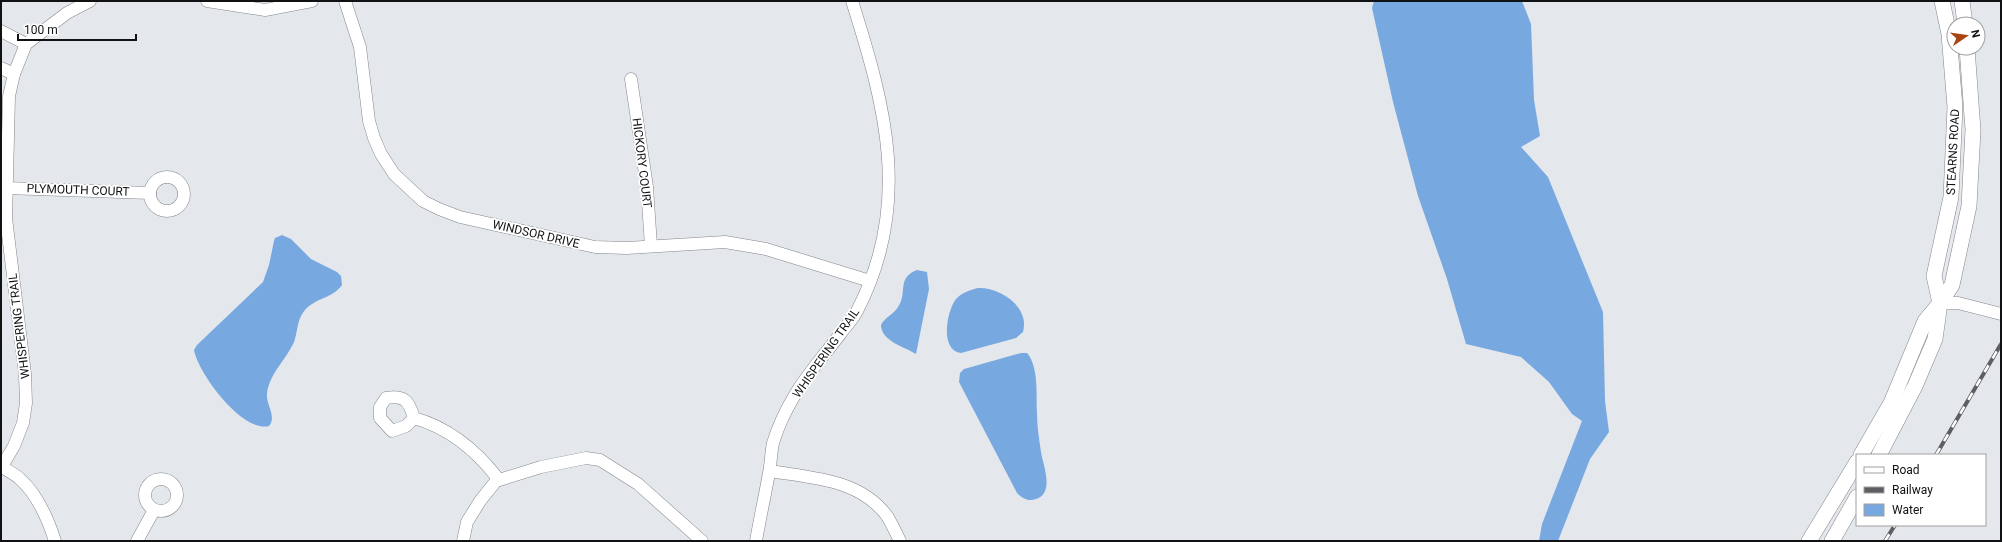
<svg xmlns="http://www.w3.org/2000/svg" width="2002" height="542" font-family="Roboto,sans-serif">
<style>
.water{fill:#78a8e0}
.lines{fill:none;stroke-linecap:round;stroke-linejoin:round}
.minor-casing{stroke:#828589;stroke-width:13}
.major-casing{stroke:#828589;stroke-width:16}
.minor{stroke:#fff;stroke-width:12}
.major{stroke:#fff;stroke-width:15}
.rail-casing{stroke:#5c5e61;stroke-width:4}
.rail{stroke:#fff;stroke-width:2.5;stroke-dasharray:8;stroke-linecap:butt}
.labels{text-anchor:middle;stroke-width:3.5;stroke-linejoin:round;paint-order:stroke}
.street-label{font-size:12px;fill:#101112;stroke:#fff}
</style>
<rect width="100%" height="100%" fill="#e4e8ec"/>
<g class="water">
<path d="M1374,1H1522L1531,24L1534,100L1540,136L1521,147L1548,177L1603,312L1605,401L1609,432L1590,459L1558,541H1539L1542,524L1582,421L1572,414L1549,382L1521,357L1466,344L1447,279L1418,196L1393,102L1372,8Z"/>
<path d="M282,235L291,239L311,259L337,272L341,276L342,285C332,300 311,297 301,316C297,324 297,334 294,342C286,360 269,374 267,394C266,405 277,416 269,426C242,433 198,373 194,350L197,345L263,282L269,265L274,241L275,238Z"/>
<path d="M917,270L927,272L929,289L916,354C905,347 881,341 881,325C884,318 894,314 898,307C908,293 896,278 917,270Z"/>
<path d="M978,288C999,287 1030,306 1023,332L1016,338L961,353C940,351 946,312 956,299C961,293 970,290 978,288Z"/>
<path d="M1021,353H1027C1039,367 1036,395 1037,413C1037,426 1039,439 1041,452C1043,465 1055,493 1036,499C1028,502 1022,498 1017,493L959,382L960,373L964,369Z"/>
</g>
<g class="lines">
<g class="minor-casing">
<g id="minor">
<path d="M207,1L265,10L312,1"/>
<path d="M345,1L360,47L369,121L374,138L381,154L394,174L423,201L439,209L460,217L595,247L627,248L725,242L766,249L870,281"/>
<path d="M1,31L26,44"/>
<path d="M1,68L14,74"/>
<path d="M631,79L647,187L651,246"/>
<circle cx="167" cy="194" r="17"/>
<path d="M6,188L150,193"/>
<path d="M1940,303H1958L2001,314"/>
<path d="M414,418C409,401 405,395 386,398L380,407V418L392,431L406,426L414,418C450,428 477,451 499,480"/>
<path d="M2,467C8,471 15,474 20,479C38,495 48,519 55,541"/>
<path d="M1,468L14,446L23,423L26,403L25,374L6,218L9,96L14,74L26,44L67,13L90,1"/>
<path d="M770,471C812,478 860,479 887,516C892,524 896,533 900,541"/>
<circle cx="161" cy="495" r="16"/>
<path d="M137,541L154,510"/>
<path d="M463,541L467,522L480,501L496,481L541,467L586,458L600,460L638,484L702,541"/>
<path d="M756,541C760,518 765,495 769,473C771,463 771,452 773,443C778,426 787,408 796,393C809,372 826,353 841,333C846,326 853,319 857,311C912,205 886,108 852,1"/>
</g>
</g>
<g class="major-casing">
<g id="major">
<path d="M1962,1L1965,24"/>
<path d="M1861,455L1891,403L1925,321L1940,303L1934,276L1951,197L1955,107L1949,34L1942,1"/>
<path d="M1879,455L1915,386L1935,339L1940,303L1952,285L1969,206L1973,130L1967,48"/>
<path d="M1809,541L1857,462"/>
<path d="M1832,541L1857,497"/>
</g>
</g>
<use href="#minor" class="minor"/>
<use href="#major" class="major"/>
<g class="rail-casing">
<g id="rail">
<path d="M1936,455L2001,344"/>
<path d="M1885,541L1895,525"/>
</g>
</g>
<use href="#rail" class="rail"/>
</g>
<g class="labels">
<g class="street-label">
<text transform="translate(1953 152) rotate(-87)" y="4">STEARNS ROAD</text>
<text transform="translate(642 163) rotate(83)" y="4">HICKORY COURT</text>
<text transform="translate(78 190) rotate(2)" y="4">PLYMOUTH COURT</text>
<text transform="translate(536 234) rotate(13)" y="4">WINDSOR DRIVE</text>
<text transform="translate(19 326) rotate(-97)" y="4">WHISPERING TRAIL</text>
<text transform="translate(826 353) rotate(-55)" y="4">WHISPERING TRAIL</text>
</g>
</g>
<rect width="2002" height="542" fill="none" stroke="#101112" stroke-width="4"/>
<rect x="1856" y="454" width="130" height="72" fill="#ffffff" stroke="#9fa0a0"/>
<rect x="1864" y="467" width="20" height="6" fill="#ffffff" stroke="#9fa0a0"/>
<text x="1892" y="474" font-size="12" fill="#101112">Road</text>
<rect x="1864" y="487" width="20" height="6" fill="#5c5e61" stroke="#9fa0a0"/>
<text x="1892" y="494" font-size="12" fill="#101112">Railway</text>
<rect x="1864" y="504" width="20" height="12" fill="#78a8e0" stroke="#9fa0a0"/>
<text x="1892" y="514" font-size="12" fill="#101112">Water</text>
<g transform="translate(1966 36) rotate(77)"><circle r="19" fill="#ffffff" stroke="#9fa0a0"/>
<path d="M0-3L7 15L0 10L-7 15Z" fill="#a84410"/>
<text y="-6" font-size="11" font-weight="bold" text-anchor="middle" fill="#101112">N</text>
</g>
<path d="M18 34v6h118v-6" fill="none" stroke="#101112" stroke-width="2"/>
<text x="24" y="34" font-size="12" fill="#101112" stroke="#ffffff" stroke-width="3" paint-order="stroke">100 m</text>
</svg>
